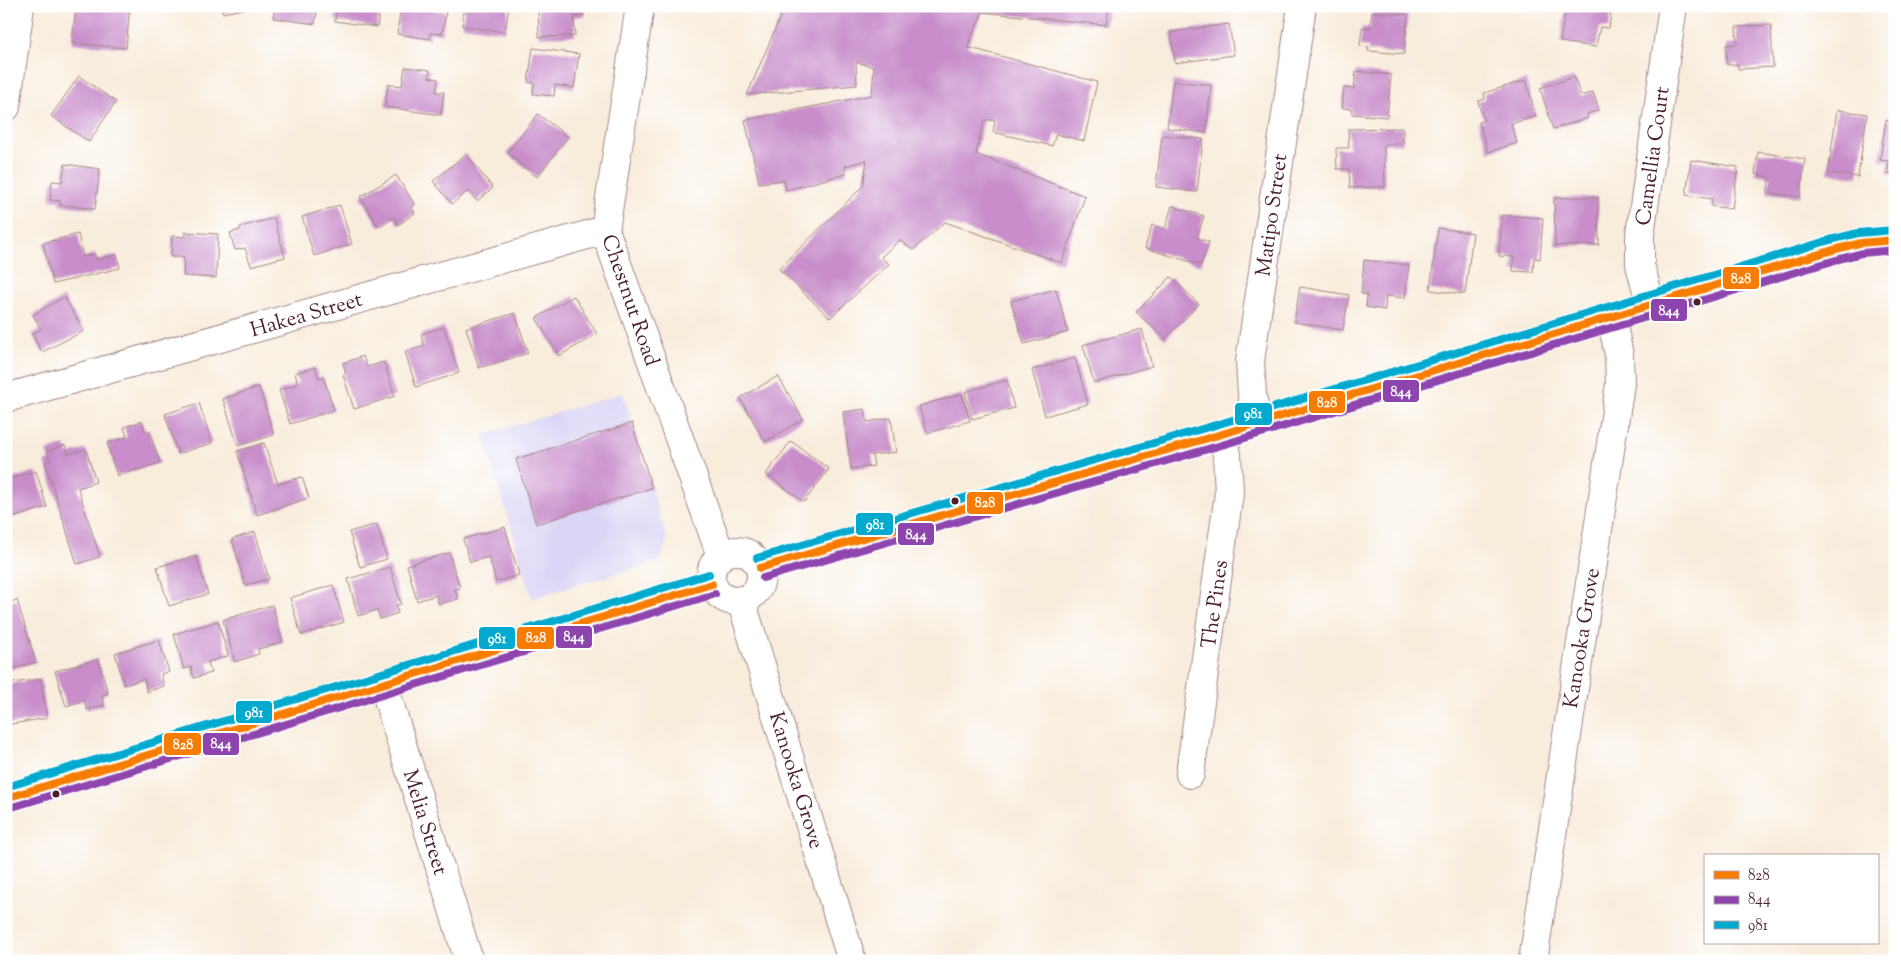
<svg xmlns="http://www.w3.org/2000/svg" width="1901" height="967" viewBox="0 0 1901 967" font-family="'Sorts Mill Goudy',serif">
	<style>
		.built { fill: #dcd6f6 }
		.building { fill: #c88dca }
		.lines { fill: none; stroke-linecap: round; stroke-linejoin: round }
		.minor-casing { stroke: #a18683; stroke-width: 30 }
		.major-casing { stroke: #a18683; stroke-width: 30 }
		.minor { stroke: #fff; stroke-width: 28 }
		.major { stroke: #fff; stroke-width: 28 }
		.bus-1-casing { stroke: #fff; stroke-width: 11 }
		.bus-2-casing { stroke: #fff; stroke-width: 11 }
		.bus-3-casing { stroke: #fff; stroke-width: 11 }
		.bus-1 { stroke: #f67d02; stroke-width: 8 }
		.bus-2 { stroke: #8e44ad; stroke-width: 8 }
		.bus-3 { stroke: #00a9ce; stroke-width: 8 }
		.bus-dot { fill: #4a1f2b; stroke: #fff; stroke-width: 2 }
		.labels { text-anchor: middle; stroke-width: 4; stroke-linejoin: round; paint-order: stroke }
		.street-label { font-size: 21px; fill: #4a1f2b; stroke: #fff }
		.line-badge { stroke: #fff; stroke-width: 2 }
		.badge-label { font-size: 14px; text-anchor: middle; font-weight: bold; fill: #fff }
	</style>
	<rect width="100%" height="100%" fill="#fff"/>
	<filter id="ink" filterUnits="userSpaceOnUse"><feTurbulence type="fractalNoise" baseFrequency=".02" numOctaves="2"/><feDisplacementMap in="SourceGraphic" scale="10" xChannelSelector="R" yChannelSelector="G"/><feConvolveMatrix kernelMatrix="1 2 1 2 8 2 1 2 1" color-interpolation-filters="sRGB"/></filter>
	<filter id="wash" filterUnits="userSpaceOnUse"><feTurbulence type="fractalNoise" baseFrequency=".0096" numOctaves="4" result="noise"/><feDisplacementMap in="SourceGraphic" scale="20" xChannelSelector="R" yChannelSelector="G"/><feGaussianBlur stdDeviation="1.12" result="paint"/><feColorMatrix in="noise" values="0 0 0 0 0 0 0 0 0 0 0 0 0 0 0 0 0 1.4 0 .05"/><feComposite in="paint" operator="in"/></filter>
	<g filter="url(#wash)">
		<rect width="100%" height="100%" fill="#f8ecdb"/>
		<!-- built -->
		<path class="built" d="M623,393L667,540L660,561L532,598L483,435Z"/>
		<g id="blocks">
			<!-- building -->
			<g class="building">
				<path d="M76,6H130L126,48L72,43Z"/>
				<path d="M221,6H254V7L223,13Z"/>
				<path d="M275,6H318L315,24L273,18Z"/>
				<path d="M337,6H380L377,27L335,21Z"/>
				<path d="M401,6H435L434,10L446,12L442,34L430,33V39L397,34Z"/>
				<path d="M465,6H509L505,32L462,26Z"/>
				<path d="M538,6H584V16L574,17L575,36L539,37Z"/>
				<path d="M785,6H1109L1106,25L983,12L967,47L1097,82L1084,141L1056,134L1052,146L993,132L995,120H984L976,154L1085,196L1062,263L945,222L913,250L900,240L881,257L889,264L830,318L779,269L863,186L867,160L845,166L846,174L786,190L784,180L759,183L745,120L872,95L874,67L856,62L857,85L747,95Z"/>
				<path d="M1204,6H1244V12Z"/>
				<path d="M1566,6H1602V12L1611,13L1609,28L1600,27L1596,47L1560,42Z"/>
				<path d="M1372,12L1408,15L1404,54L1368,51L1369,47L1360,46L1362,27L1370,28Z"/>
				<path d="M1229,24L1234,55L1175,63L1171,32Z"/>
				<path d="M1771,25L1773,67L1738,69V64L1727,65L1726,45L1737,44L1736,27Z"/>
				<path d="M533,48L579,54L574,88L555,85L554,96L533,94L534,83L528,82Z"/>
				<path d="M405,67L430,70L429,77L438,79L436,92H444L441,115L385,107L388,84L402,86Z"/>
				<path d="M1356,71L1391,75L1387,117L1352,114V109L1342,108L1344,88L1354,89Z"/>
				<path d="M79,76L116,102L89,142L51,116Z"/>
				<path d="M1574,77L1581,96L1593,92L1599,110L1587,114L1588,118L1553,129L1540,88Z"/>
				<path d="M1526,80L1536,116L1511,124L1517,143L1488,152L1479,122L1484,120L1478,101L1485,99L1484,93Z"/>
				<path d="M1173,81L1211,85L1206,133L1167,128Z"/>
				<path d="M1837,110L1867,114L1858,177L1828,173Z"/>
				<path d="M538,114L568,137L537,177L507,153Z"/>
				<path d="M1886,120L1895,122V175L1887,174L1889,161L1880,160Z"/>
				<path d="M1403,128V144H1384L1385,187L1350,188L1349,169H1337L1336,148H1349L1348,129Z"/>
				<path d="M1162,135L1203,139L1197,192L1156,187Z"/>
				<path d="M1758,152L1805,159L1800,197L1767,193L1770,177L1755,174Z"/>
				<path d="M466,154L493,188L477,201L468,191L452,204L433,181Z"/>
				<path d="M1691,160L1738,167L1732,209L1711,206L1712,199L1686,195Z"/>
				<path d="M65,164L100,169L95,209L60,205V201L50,200L52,181L62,182Z"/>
				<path d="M396,175L415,205L411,207L415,213L398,225L394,217L379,227L360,197Z"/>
				<path d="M1598,197L1599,245L1555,246L1554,198Z"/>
				<path d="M340,205L352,244L314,256L302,217Z"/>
				<path d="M1172,206L1204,216L1197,238L1209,242L1201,265L1145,248L1152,225L1165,229Z"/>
				<path d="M1502,215L1543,218L1540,259L1534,258L1533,272L1513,271L1514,257L1499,256Z"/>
				<path d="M274,218L285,257L251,266L245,248L235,250L230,233L240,230V227Z"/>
				<path d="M1438,228L1473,233L1465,294L1430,290Z"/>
				<path d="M185,232L218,234L216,278L183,276L184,257H171L172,236L185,237Z"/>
				<path d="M78,234L83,257L95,254L96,260L117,255L120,268L53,284L43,243Z"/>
				<path d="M1364,260L1409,265L1405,298L1386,296L1385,310L1366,307L1367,294H1361Z"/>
				<path d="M1171,277L1199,304L1165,339L1136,312Z"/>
				<path d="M1300,287L1349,295L1343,330L1294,322Z"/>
				<path d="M1056,289L1068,332L1024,344L1011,301Z"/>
				<path d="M574,296L597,334L559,356L536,318Z"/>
				<path d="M64,297L84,331L42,352L32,334L41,329L33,315Z"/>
				<path d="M515,313L528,353L479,368L466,328Z"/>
				<path d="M444,327L459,373L416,387L405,352L424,346L421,334Z"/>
				<path d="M1142,329L1152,366L1094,383L1083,345Z"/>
				<path d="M363,356L367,367L384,362L395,396L354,409L343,375L346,373L343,363Z"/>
				<path d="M1075,358L1088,404L1045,416L1032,370Z"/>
				<path d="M315,367L319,378L323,376L334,410L290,424L279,390L298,384L295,373Z"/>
				<path d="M778,376L803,419L765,442L740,398Z"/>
				<path d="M1007,380L1014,408L972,419L965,392Z"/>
				<path d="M259,387L274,435L238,446L223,399Z"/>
				<path d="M962,394L970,421L927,433L919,406Z"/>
				<path d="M199,403L212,443L178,454L165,414Z"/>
				<path d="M865,409L867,422L891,418L896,452L872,455L874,466L851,469L843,412Z"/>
				<path d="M142,421L145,431L149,430L160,463L117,476L107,443L127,437L124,427Z"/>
				<path d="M632,423L652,488L536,524L516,459Z"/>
				<path d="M791,441L829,469L804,502L766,474Z"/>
				<path d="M264,443L278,484L302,477L309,498L257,515L237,451Z"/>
				<path d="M65,445L68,454L86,449L96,482L78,488L100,557L77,564L45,462L50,460L47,451Z"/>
				<path d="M36,471L47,507L6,520V480Z"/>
				<path d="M377,524L387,559L360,567L349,532Z"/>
				<path d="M505,527L519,575L496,582L489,557L470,562L463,539Z"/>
				<path d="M255,532L269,579L245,585L232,539Z"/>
				<path d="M449,553L460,588L455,589L458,599L439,604L436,595L417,601L407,565Z"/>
				<path d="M196,556L208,594L169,606L157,567Z"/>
				<path d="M390,567L401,604L396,605L398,613L380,619L377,610L358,616L348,579Z"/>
				<path d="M333,585L344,622L301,635L290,598Z"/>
				<path d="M17,600L36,662L6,671V603Z"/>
				<path d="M272,605L283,642L258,649L259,654L235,662L223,620Z"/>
				<path d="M218,621L228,656L208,662L211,673L194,678L191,667L184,669L174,634Z"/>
				<path d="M159,640L169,672L161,674L164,686L147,692L144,679L124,685L115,653Z"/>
				<path d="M98,659L108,693L102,695L104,705L87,710L84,700L66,706L55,671Z"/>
				<path d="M41,679L47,718L6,725V684Z"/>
			</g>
		</g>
	</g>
	<g filter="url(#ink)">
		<use href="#blocks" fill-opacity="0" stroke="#a18683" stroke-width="1"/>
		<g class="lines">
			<!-- minor casing -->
			<g class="minor-casing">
				<g id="minor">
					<path d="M640,6L605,230L721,556"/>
					<path d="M6,107L20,6"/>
					<path d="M1651,305L1640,265V235L1673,6"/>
					<path d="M6,398L605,230"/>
					<path d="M1257,423L1252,395L1250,361L1302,6"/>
					<path d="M741,600L852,961"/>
					<path d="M383,683L469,961"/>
					<path d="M1190,774L1229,493L1227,454L1222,434"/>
					<path d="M1533,961L1620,384L1619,355L1611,316"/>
				</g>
			</g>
			<!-- major casing -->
			<g class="major-casing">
				<g id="major">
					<circle cx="736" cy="576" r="25"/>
					<path d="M760,568L1222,434L1833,250L1860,243L1895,240"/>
					<path d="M6,798L712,584"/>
				</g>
			</g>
			<!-- minor -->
			<use href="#minor" class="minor"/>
			<!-- major -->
			<use href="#major" class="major"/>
			<!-- bus-1 casing -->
			<g class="bus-1-casing">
				<g id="bus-1">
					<path d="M760,568L1222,434L1833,250L1860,243L1895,240"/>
					<path d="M6,798L712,584"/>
				</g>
			</g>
			<!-- bus-2 casing -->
			<g class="bus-2-casing">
				<g id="bus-2">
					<path d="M763,578L1225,444L1836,260L1862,253L1895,250"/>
					<path d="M9,808L715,594"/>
				</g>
			</g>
			<!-- bus-3 casing -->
			<g class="bus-3-casing">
				<g id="bus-3">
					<path d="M757,558L1219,424L1830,240L1858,233L1894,230"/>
					<path d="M6,787L709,574"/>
				</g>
			</g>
			<!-- bus-1 -->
			<use href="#bus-1" class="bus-1"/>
			<!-- bus-2 -->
			<use href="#bus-2" class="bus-2"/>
			<!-- bus-3 -->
			<use href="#bus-3" class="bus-3"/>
		</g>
	</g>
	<!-- markers -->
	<g class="bus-dot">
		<circle cx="1697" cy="302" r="4.5"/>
		<circle cx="955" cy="501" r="4.5"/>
		<circle cx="56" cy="794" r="4.5"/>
	</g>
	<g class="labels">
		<!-- street labels -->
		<g class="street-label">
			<text transform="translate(1652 156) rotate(-82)" y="7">Camellia Court</text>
			<text transform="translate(1271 215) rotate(-82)" y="7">Matipo Street</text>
			<text transform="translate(631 300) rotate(71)" y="7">Chestnut Road</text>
			<text transform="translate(306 314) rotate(-16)" y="7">Hakea Street</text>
			<text transform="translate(1214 604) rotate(-82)" y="7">The Pines</text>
			<text transform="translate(1581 638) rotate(-81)" y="7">Kanooka Grove</text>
			<text transform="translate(797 780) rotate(73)" y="7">Kanooka Grove</text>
			<text transform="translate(426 822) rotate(73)" y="7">Melia Street</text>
		</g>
	</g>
	<g class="line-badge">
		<rect x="1722" y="266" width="38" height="24" rx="5" fill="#f67d02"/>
		<rect x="1650" y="298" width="38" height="24" rx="5" fill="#8e44ad"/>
		<rect x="1382" y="379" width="38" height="24" rx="5" fill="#8e44ad"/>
		<rect x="1308" y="390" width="38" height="24" rx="5" fill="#f67d02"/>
		<rect x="1234" y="402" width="39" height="24" rx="5" fill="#00a9ce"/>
		<rect x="966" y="491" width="38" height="24" rx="5" fill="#f67d02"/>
		<rect x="855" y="512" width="39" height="24" rx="5" fill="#00a9ce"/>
		<rect x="897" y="522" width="38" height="24" rx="5" fill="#8e44ad"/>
		<rect x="555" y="625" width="38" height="24" rx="5" fill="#8e44ad"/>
		<rect x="516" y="626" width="39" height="24" rx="5" fill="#f67d02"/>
		<rect x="478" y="626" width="38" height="24" rx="5" fill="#00a9ce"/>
		<rect x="235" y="700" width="38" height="24" rx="5" fill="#00a9ce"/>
		<rect x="202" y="732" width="38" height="24" rx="5" fill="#8e44ad"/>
		<rect x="163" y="732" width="39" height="24" rx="5" fill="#f67d02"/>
	</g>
	<g class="badge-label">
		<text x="1741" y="283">828</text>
		<text x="1669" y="315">844</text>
		<text x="1401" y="396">844</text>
		<text x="1327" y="407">828</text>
		<text x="1253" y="418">981</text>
		<text x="985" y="507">828</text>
		<text x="875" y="529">981</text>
		<text x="916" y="539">844</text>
		<text x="574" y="641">844</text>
		<text x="536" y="642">828</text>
		<text x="497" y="643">981</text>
		<text x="254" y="717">981</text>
		<text x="221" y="748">844</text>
		<text x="183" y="749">828</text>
	</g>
	<!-- margin -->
	<rect width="1901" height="967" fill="none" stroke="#fff" stroke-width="25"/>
	<!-- legend -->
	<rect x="1704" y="854" width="175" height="90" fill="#ffffff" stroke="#b7a5aa"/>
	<rect x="1714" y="871" width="25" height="8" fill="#f67d02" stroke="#b7a5aa"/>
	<text x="1748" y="880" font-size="15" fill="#4a1f2b">828</text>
	<rect x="1714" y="896" width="25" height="8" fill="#8e44ad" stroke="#b7a5aa"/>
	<text x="1748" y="904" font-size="15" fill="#4a1f2b">844</text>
	<rect x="1714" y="921" width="25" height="8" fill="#00a9ce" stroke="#b7a5aa"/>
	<text x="1748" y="930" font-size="15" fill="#4a1f2b">981</text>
</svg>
